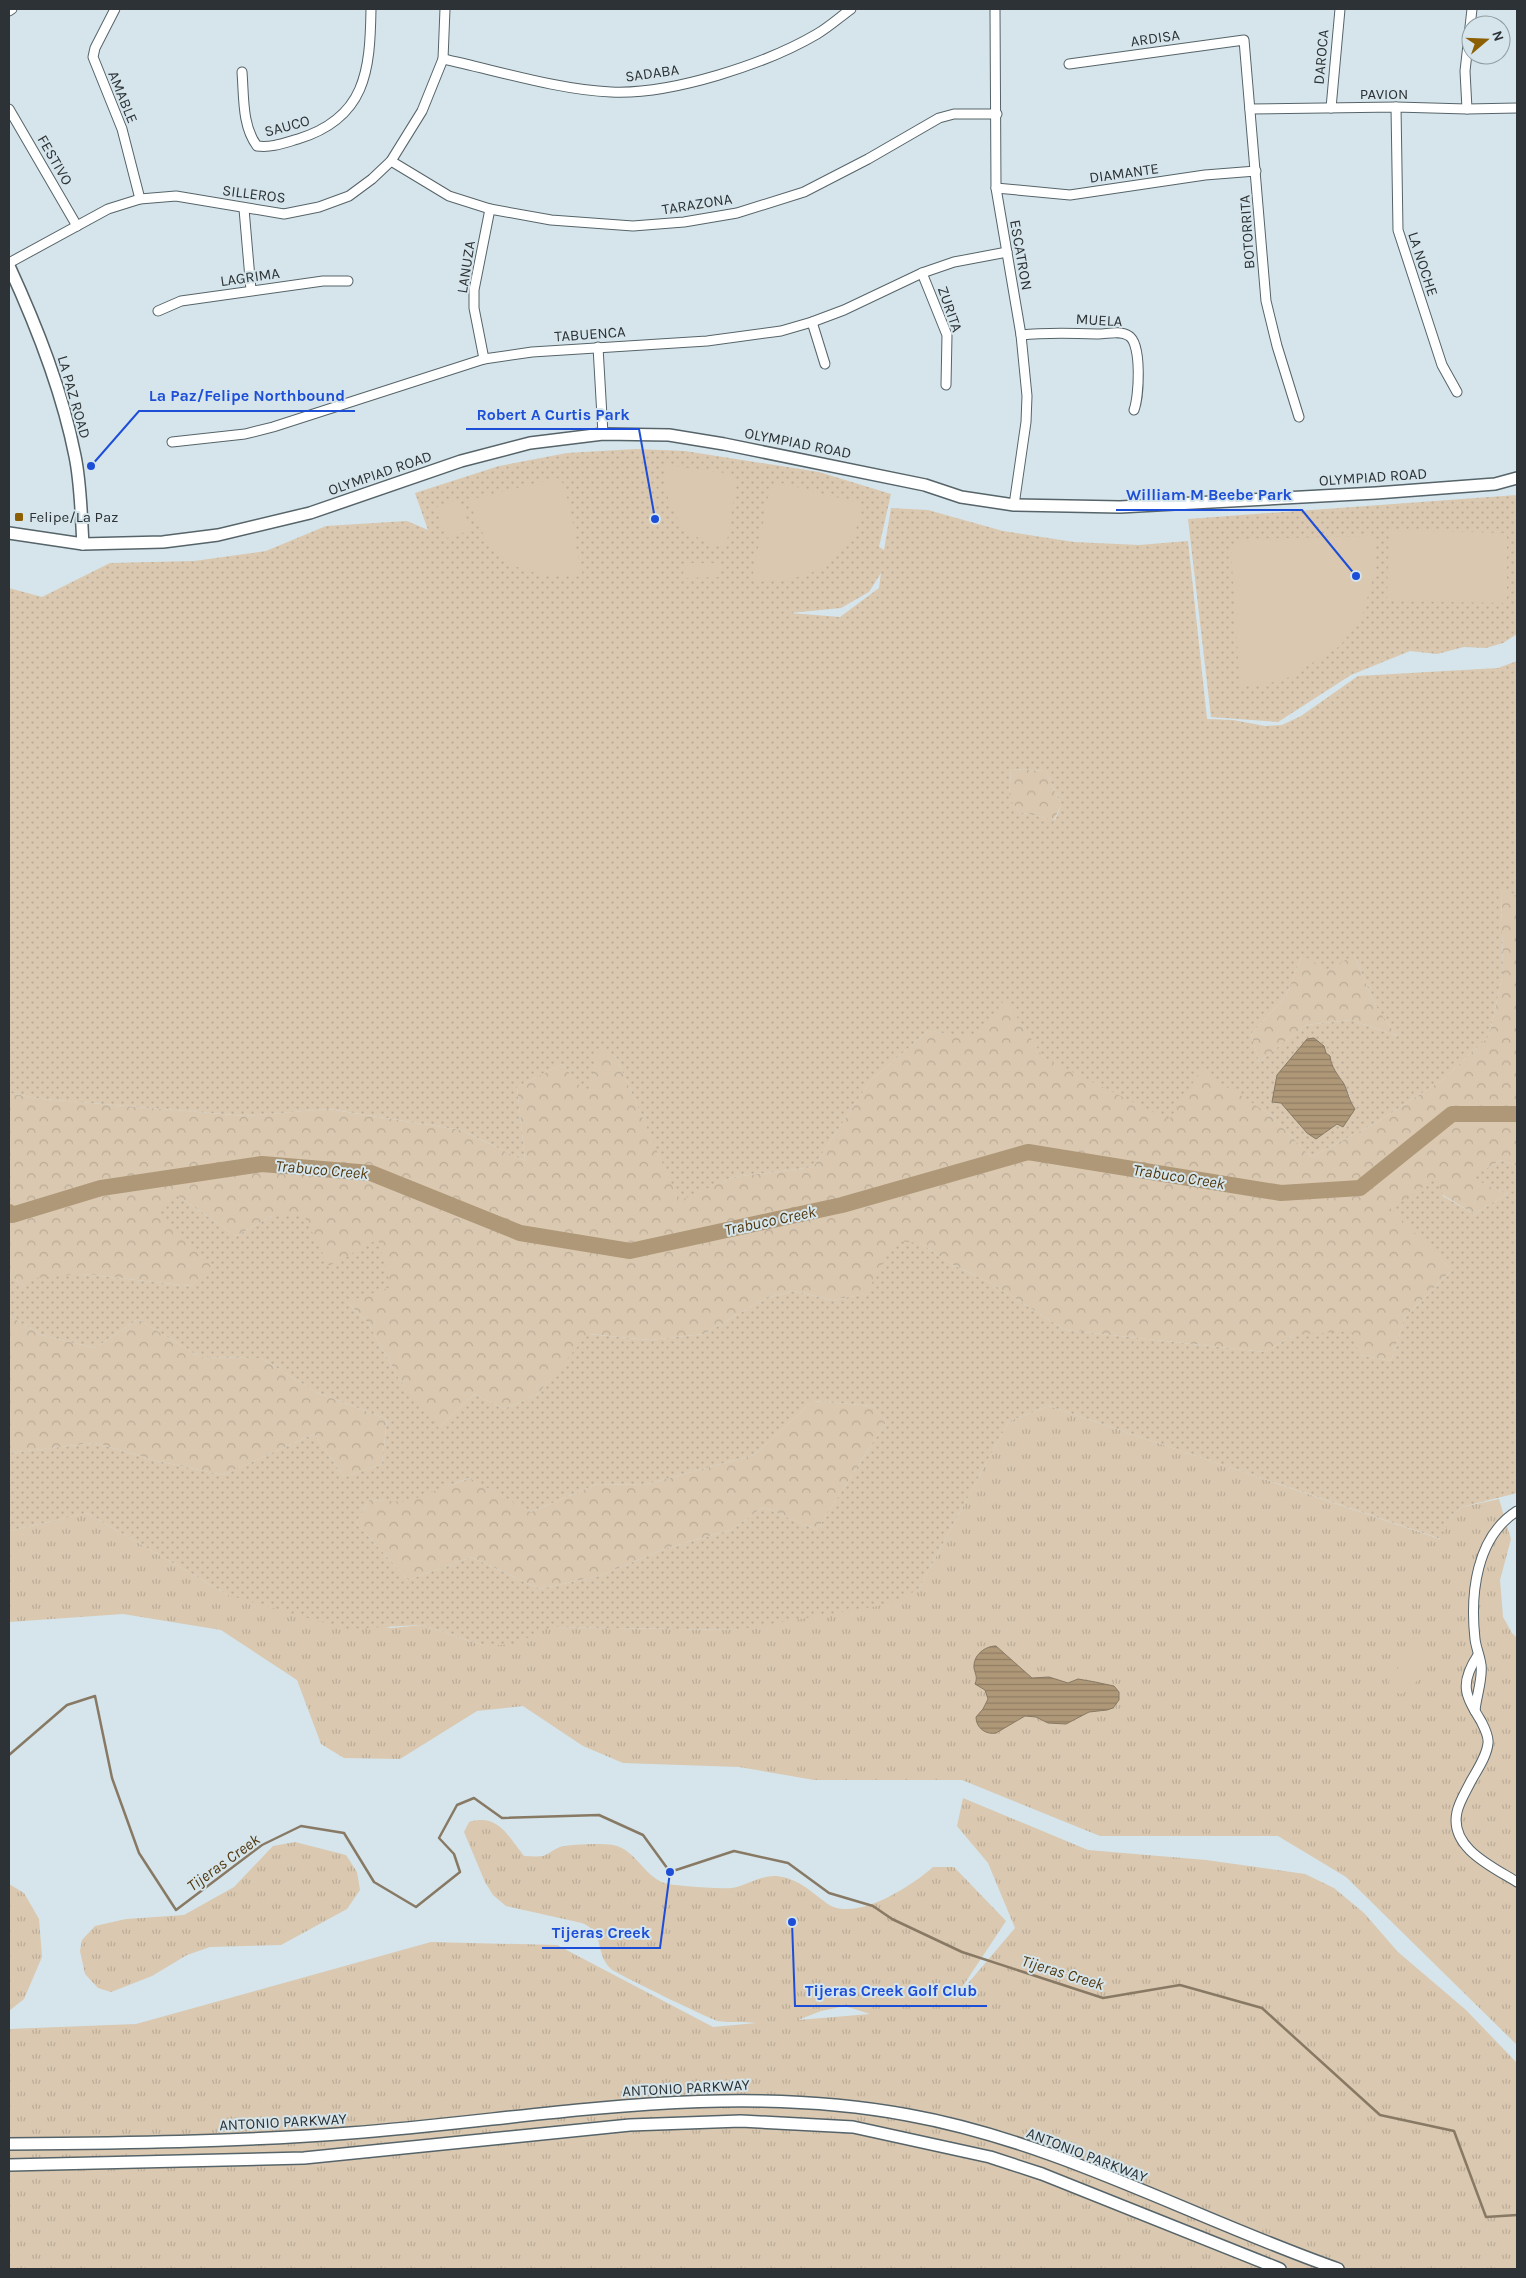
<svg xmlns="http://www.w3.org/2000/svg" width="1526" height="2278" viewBox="0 0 1526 2278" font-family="Karla,sans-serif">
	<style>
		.grass { fill: url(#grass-tufts); fill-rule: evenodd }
		.forest { fill: url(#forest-crowns) }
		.park { fill: url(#park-dots); fill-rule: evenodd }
		.pitch { fill: #dac8b0 }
		.water { fill: url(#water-rules); stroke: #887964 }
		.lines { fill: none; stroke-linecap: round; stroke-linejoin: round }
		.stream { stroke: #887964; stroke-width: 2.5 }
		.river { stroke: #af9878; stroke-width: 16 }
		.minor-casing { stroke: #566469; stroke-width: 11 }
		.major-casing { stroke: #566469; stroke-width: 14 }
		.minor { stroke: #fff; stroke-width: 9 }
		.major { stroke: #fff; stroke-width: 11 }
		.poi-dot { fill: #8c5f04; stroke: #d5e5eb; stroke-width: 2 }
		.labels { text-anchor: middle; stroke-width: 4; stroke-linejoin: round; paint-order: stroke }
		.street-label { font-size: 15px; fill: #2c3235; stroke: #d5e5eb }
		.poi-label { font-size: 15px; fill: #2c3235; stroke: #d5e5eb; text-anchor: start }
		.water-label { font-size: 16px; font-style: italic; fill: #51370e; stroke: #d5e5eb }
		.leader { fill: none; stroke: #1d4ed8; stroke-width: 2 }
		.callout-dot { fill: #1d4ed8; stroke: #d5e5eb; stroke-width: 2 }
		.callout-label { font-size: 16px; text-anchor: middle; font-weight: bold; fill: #1d4ed8; stroke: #d5e5eb; stroke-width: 4; stroke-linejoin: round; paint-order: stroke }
	</style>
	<defs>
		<pattern id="grass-tufts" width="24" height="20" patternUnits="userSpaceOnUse" patternTransform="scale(1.25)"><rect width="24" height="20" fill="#dac8b0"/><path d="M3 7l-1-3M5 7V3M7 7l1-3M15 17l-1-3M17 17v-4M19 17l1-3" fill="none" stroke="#bbac98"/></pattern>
		<pattern id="forest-crowns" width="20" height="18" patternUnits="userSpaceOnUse" patternTransform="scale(1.25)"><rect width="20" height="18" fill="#dac8b0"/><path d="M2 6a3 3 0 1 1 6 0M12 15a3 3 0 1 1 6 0" fill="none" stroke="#bbac98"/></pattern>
		<pattern id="park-dots" width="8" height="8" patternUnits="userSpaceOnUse" patternTransform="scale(1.25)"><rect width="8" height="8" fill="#dac8b0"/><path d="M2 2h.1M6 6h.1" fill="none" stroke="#bbac98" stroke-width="1.8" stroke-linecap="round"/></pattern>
		<pattern id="water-rules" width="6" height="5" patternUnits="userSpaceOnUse" patternTransform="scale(1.25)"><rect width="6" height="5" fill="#af9878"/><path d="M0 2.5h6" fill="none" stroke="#8f7d63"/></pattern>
	</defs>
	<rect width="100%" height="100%" fill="#d5e5eb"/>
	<!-- grass -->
	<g class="grass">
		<path d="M1049,1406L1440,1539L1453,1514L1462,1507L1499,1499L1511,1539L1500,1580L1503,1617L1512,1633L1517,1638V2045L1346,1877L1278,1836H1100L962,1780H814L739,1767L623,1763L583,1746L523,1706L477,1711L400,1759L344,1758L321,1744L297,1680L221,1630L123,1614L9,1622V1531L87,1513L228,1595L391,1628L422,1625L485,1646L551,1627L735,1630L918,1590L1009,1421Z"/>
		<path d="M963,1798L1088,1850L1206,1860L1305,1874L1334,1888L1364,1913L1398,1952L1466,2010L1517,2063V2269H9V2029L136,2024L431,1942L557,1945L713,2027L756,2023C744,2021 730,2023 718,2021C710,2019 617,1974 611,1969C594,1953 606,1933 582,1923L506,1906L493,1895L485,1882L464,1832L469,1822C498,1813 508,1836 524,1856C530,1856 537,1857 543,1856C549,1854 554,1849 560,1847C570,1844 603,1843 613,1845C635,1849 643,1875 664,1883C673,1886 721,1889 732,1888C746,1886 761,1875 776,1876C797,1878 809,1890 825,1902C853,1925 912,1886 933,1867H954L1006,1921L953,2001L1015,1928L988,1863L957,1826ZM845,2006L870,2014L798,2020L821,2011Z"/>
		<path d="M295,1842L346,1855L357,1872L360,1890L347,1909L281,1945L210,1947L187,1955L152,1976L111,1992L98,1988L85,1974L80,1951L82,1940L95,1926L126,1919L184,1915L234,1887L273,1846Z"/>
		<path d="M9,1884L24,1893L39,1919L42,1957L24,1999L9,2011Z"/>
	</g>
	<!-- forest -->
	<g class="forest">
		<path d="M1011,769L1046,771L1061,805L1054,820L1019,812L1009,798Z"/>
		<path d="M1501,887L1517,896V1166L1500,1160L1473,1178L1507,1194L1474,1214L1443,1195L1391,1207L1452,1270L1405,1317L1391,1361L1360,1355L1293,1335L1265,1352L1065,1330L991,1283L953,1265L920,1243L867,1294L832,1300L794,1291L766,1298L704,1334L650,1340L589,1334L538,1394L504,1409L474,1394L438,1429L399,1379L368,1323L347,1302L329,1266L272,1216L236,1236L178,1196L212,1266L191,1286L82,1274L25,1287L9,1275V1093L43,1099L246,1116L328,1109L461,1130L525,1161L517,1087L562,1064L588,1095L599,1046L616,1057L679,1200L733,1177L813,1167L871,1080L928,1031L976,1036L1005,998L1044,1058L1201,1069L1271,1115L1311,1157L1379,1121L1445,1078L1489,1036L1503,973Z"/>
		<path d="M1302,955H1354L1375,1005L1397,1036L1351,1020L1306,1025L1259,1062L1251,1034L1286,996Z"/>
		<path d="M9,1315L41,1335L95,1348L138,1319L200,1357L261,1358L316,1392L387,1419L382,1464L344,1477L314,1434L223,1475L157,1461L95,1443L9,1453Z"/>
		<path d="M813,1401L872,1406L886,1422L817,1530L763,1507L731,1530L667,1548L599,1576L540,1589L471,1557L408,1580L356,1523L369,1500L406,1501L470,1478L531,1512L597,1484L643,1485L754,1455Z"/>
	</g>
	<!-- park -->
	<g class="park">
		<path d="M636,449L685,451L819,472L891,494L879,547L884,550L891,508L928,510L1003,531L1074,542L1139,545L1188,541L1207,719L1233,720L1265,726L1282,725L1301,716L1358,676L1498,668L1517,661V896L1501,888L1503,973L1489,1036L1445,1078L1379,1121L1311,1157L1271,1115L1201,1070L1169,1120L1044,1058L1005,999L976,1037L928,1031L871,1080L813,1167L733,1177L679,1201L616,1057L599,1047L588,1096L562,1064L517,1087L525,1161L461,1130L329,1109L246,1116L43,1099L9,1093V588L42,597L110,563L194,561L266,551L326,526L407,521L428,530L415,493L499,466L567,453ZM881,573L879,588L840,617L790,613L841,608L869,592ZM1011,769L1046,771L1061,805L1055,820L1019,812L1009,798ZM1302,955L1328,970L1354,955L1375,1005L1397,1036L1351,1020L1306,1025L1259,1062L1251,1034L1286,996ZM1330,1056C1332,1073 1351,1087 1351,1104C1351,1111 1345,1121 1343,1127L1337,1124L1316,1139L1281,1103L1272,1102L1275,1091Z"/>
		<path d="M1517,495V634L1503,643L1486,648L1464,647L1437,654L1410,651L1351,675L1278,722L1211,717L1188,519Z"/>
		<path d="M1500,1160L1517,1166V1493L1462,1507L1453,1514L1441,1539L1049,1406L1009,1421L918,1590L884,1605L735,1630L551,1627L514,1644L485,1646L422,1625L346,1629L228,1595L87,1513L9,1531V1453L95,1443L157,1461L223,1475L314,1434L344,1477L382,1464L387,1419L316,1392L261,1358L200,1357L138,1319L95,1348L41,1335L9,1315V1275L25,1287L36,1278L82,1274L191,1286L212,1265L155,1211L178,1196L236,1236L272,1216H304L329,1266L378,1239L391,1287L347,1302L368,1323L399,1379L439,1428L474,1394L504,1409L538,1394L588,1334L650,1340L704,1334L766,1298L794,1291L832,1300L866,1294L895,1241L920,1243L953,1265L991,1283L1065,1330L1265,1352L1293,1335L1351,1331L1360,1355L1391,1361L1405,1317L1452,1270L1390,1208L1436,1179L1443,1196L1474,1214L1507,1194L1472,1178ZM813,1401L872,1406L886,1422L817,1530L763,1507L731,1530L667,1548L599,1576L540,1589L471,1557L408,1580L356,1523L369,1500L406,1502L469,1478L531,1512L597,1484L643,1485L754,1455Z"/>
	</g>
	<!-- pitch -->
	<g class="pitch">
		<path d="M665,465L733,474L737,480L726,547C716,547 706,543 697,537C671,521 664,494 665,465Z"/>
		<path d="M557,478L564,484L574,527V539L583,576C518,578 490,564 469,500Z"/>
		<path d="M777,482L863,504C853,562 808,586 752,579L770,487Z"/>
		<path d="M459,499L471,530L447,538L435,508Z"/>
		<path d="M1389,530L1507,533V603L1387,601Z"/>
		<path d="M1375,536V571L1362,617L1340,646L1287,678L1260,686H1240L1231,550L1243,539Z"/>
		<path d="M684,563H720V577L683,578Z"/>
		<path d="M1415,1648C1450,1647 1414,1690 1400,1694L1391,1690L1389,1685L1390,1675L1402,1665L1411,1650Z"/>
	</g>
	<!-- water -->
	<g class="water">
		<path d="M1314,1038L1324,1046L1326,1053L1330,1056C1331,1067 1338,1075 1344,1084C1348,1092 1349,1101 1355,1109L1343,1127L1337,1124L1316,1139L1307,1133L1281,1103L1272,1102L1277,1075L1307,1039Z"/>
		<path d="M996,1646L1032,1678L1049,1677L1068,1683L1078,1679L1095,1682L1114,1686L1119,1692V1700L1113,1708L1107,1710L1089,1712L1066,1724L1048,1723L1036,1717L1025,1716L996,1733C986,1735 976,1728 976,1717L983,1709L988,1699L985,1690L975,1684C978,1677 975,1674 974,1668C973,1655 985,1646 996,1646Z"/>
	</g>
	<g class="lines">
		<!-- stream -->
		<path class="stream" d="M9,1755L67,1705L95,1696L112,1778L139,1853L176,1910L262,1845L301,1826L344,1833L374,1882L416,1907L460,1872L454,1854L439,1838L457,1805L474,1798L502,1818L599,1815L643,1835L670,1872L734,1851L788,1863L829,1893L873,1906L892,1919L962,1952L1103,1998L1180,1985L1262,2008L1380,2115L1454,2131L1486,2217L1517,2215"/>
		<!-- river -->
		<path class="river" d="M9,1212L12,1215L101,1188L262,1164L371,1173L520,1233L630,1251L842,1205L1028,1152L1281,1193L1360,1188L1452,1114H1517"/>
		<!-- minor casing -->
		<g class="minor-casing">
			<g id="minor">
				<path d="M115,9L95,48L93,57L122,129L140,199"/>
				<path d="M995,9L996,188L1021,335L1027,396L1026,422L1014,505"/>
				<path d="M9,11L12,9"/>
				<path d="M443,59C495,70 559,90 611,92C671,95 766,64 817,34C829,27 840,17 851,9"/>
				<path d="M1069,64L1244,40L1266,301L1277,346L1299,417"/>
				<path d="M242,72C244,97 242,126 257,146C272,148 284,143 298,139C366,118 370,71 371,9"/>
				<path d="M1396,107L1398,230L1442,365L1457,392"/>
				<path d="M1331,108L1340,9"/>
				<path d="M9,109L77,226"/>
				<path d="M1250,109L1396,107L1467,109L1517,108"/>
				<path d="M1467,109L1465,71L1472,9"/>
				<path d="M391,161L449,196L490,209L551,220L633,226L684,222L737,213L804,192L868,159L939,118L954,114H997"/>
				<path d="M996,188L1070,195L1205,175L1256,171"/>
				<path d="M244,209L251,290"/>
				<path d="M9,263L108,209L140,199L176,196L284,214L319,207L349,196L372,179L391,161L422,111L443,59L445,9"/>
				<path d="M922,273L947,335L946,385"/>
				<path d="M158,311L181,301L323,281H348"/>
				<path d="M812,322L825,364"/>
				<path d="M1021,335C1047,332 1072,333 1098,334C1108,334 1120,330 1129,336C1142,344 1139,397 1134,410"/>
				<path d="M598,347L603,434"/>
				<path d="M484,359L474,308V290L490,209"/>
				<path d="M172,442L245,434L273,427L484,359L532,352L707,341L781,331L812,322L844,310L922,273L954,262L1007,252"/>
				<path d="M1478,1655C1459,1684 1465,1695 1481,1721C1484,1727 1489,1736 1488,1743C1487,1756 1477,1770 1471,1781C1466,1791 1459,1802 1457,1812C1449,1848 1493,1867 1517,1882"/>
				<path d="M1475,1711C1476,1697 1483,1679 1481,1665C1480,1656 1476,1648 1475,1639C1470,1594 1476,1537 1517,1511"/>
			</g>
		</g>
		<!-- major casing -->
		<g class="major-casing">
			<g id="major">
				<path d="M9,266C37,327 62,390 75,456C81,485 81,515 83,544"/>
				<path d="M9,533L83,544L163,542L218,535L310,513L461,461L530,443L603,434L669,435L724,444L925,485L961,497L1014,505L1120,507L1376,493L1495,484L1517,478"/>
				<path d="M9,2144C123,2143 236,2142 350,2133C537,2119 720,2080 908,2115C1058,2142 1195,2219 1338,2269"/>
				<path d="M9,2165L304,2158L630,2125L741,2121L853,2127L990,2157L1042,2174L1280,2269"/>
			</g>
		</g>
		<!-- minor -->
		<use href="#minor" class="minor"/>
		<!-- major -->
		<use href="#major" class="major"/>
	</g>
	<!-- markers -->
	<rect class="poi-dot" x="14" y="512" width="10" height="10" rx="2.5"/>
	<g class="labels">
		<!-- street labels -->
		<g class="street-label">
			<text transform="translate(1155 38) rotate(-8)" y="5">ARDISA</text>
			<text transform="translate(1321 57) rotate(-85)" y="5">DAROCA</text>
			<text transform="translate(652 73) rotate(-8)" y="5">SADABA</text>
			<text x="1384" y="99">PAVION</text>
			<text transform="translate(123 97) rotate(68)" y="5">AMABLE</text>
			<text transform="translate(287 126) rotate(-15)" y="5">SAUCO</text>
			<text transform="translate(55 160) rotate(60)" y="5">FESTIVO</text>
			<text transform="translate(1124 173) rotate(-8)" y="5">DIAMANTE</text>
			<text transform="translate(254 194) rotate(7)" y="5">SILLEROS</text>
			<text transform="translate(697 204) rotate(-9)" y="5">TARAZONA</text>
			<text transform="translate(1247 232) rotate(-94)" y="5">BOTORRITA</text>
			<text transform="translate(1021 255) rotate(80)" y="5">ESCATRON</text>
			<text transform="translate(1423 264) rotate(72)" y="5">LA NOCHE</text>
			<text transform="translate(466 267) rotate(-81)" y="5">LANUZA</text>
			<text transform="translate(250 277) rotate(-8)" y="5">LAGRIMA</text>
			<text transform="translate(950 309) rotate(71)" y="5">ZURITA</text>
			<text transform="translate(1099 320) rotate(3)" y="5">MUELA</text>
			<text transform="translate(590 334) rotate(-4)" y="5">TABUENCA</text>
			<text transform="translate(74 397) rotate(74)" y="5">LA PAZ ROAD</text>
			<text transform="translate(798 443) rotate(11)" y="5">OLYMPIAD ROAD</text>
			<text transform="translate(380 473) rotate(-19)" y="5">OLYMPIAD ROAD</text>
			<text transform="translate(1373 477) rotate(-4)" y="5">OLYMPIAD ROAD</text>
			<text transform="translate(686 2088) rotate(-3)" y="5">ANTONIO PARKWAY</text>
			<text transform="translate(283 2122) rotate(-3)" y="5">ANTONIO PARKWAY</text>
			<text transform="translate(1087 2155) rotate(21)" y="5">ANTONIO PARKWAY</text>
		</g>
		<!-- poi labels -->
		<g class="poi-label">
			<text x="29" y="522">Felipe/La Paz</text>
		</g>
		<!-- water labels -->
		<g class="water-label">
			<text transform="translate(322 1169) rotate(5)" y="6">Trabuco Creek</text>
			<text transform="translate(1179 1176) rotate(9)" y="6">Trabuco Creek</text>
			<text transform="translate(770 1220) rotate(-12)" y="6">Trabuco Creek</text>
			<text transform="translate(223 1862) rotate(-36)" y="6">Tijeras Creek</text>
			<text transform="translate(1063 1972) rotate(17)" y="6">Tijeras Creek</text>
		</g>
	</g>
	<!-- callouts -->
	<path class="leader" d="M91 466L139 411H355M655 519L639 429H466M1356 576L1302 510H1116M670 1872L660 1948H542M792 1922L795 2006H987"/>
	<g class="callout-dot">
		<circle cx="91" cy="466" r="5"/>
		<circle cx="655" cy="519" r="5"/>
		<circle cx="1356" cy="576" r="5"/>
		<circle cx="670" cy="1872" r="5"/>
		<circle cx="792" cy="1922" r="5"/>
	</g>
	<g class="callout-label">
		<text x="247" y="401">La Paz/Felipe Northbound</text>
		<text x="553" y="420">Robert A Curtis Park</text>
		<text x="1209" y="500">William M Beebe Park</text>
		<text x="601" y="1938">Tijeras Creek</text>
		<text x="891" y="1996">Tijeras Creek Golf Club</text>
	</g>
	<!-- border -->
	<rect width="1526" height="2278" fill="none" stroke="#2c3235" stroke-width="20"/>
	<!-- north arrow -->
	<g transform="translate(1486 40) rotate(71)"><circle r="24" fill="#d5e5eb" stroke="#919da2"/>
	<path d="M0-4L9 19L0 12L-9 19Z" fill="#8c5f04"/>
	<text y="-8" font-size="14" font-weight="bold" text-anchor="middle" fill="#2c3235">N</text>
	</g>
</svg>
